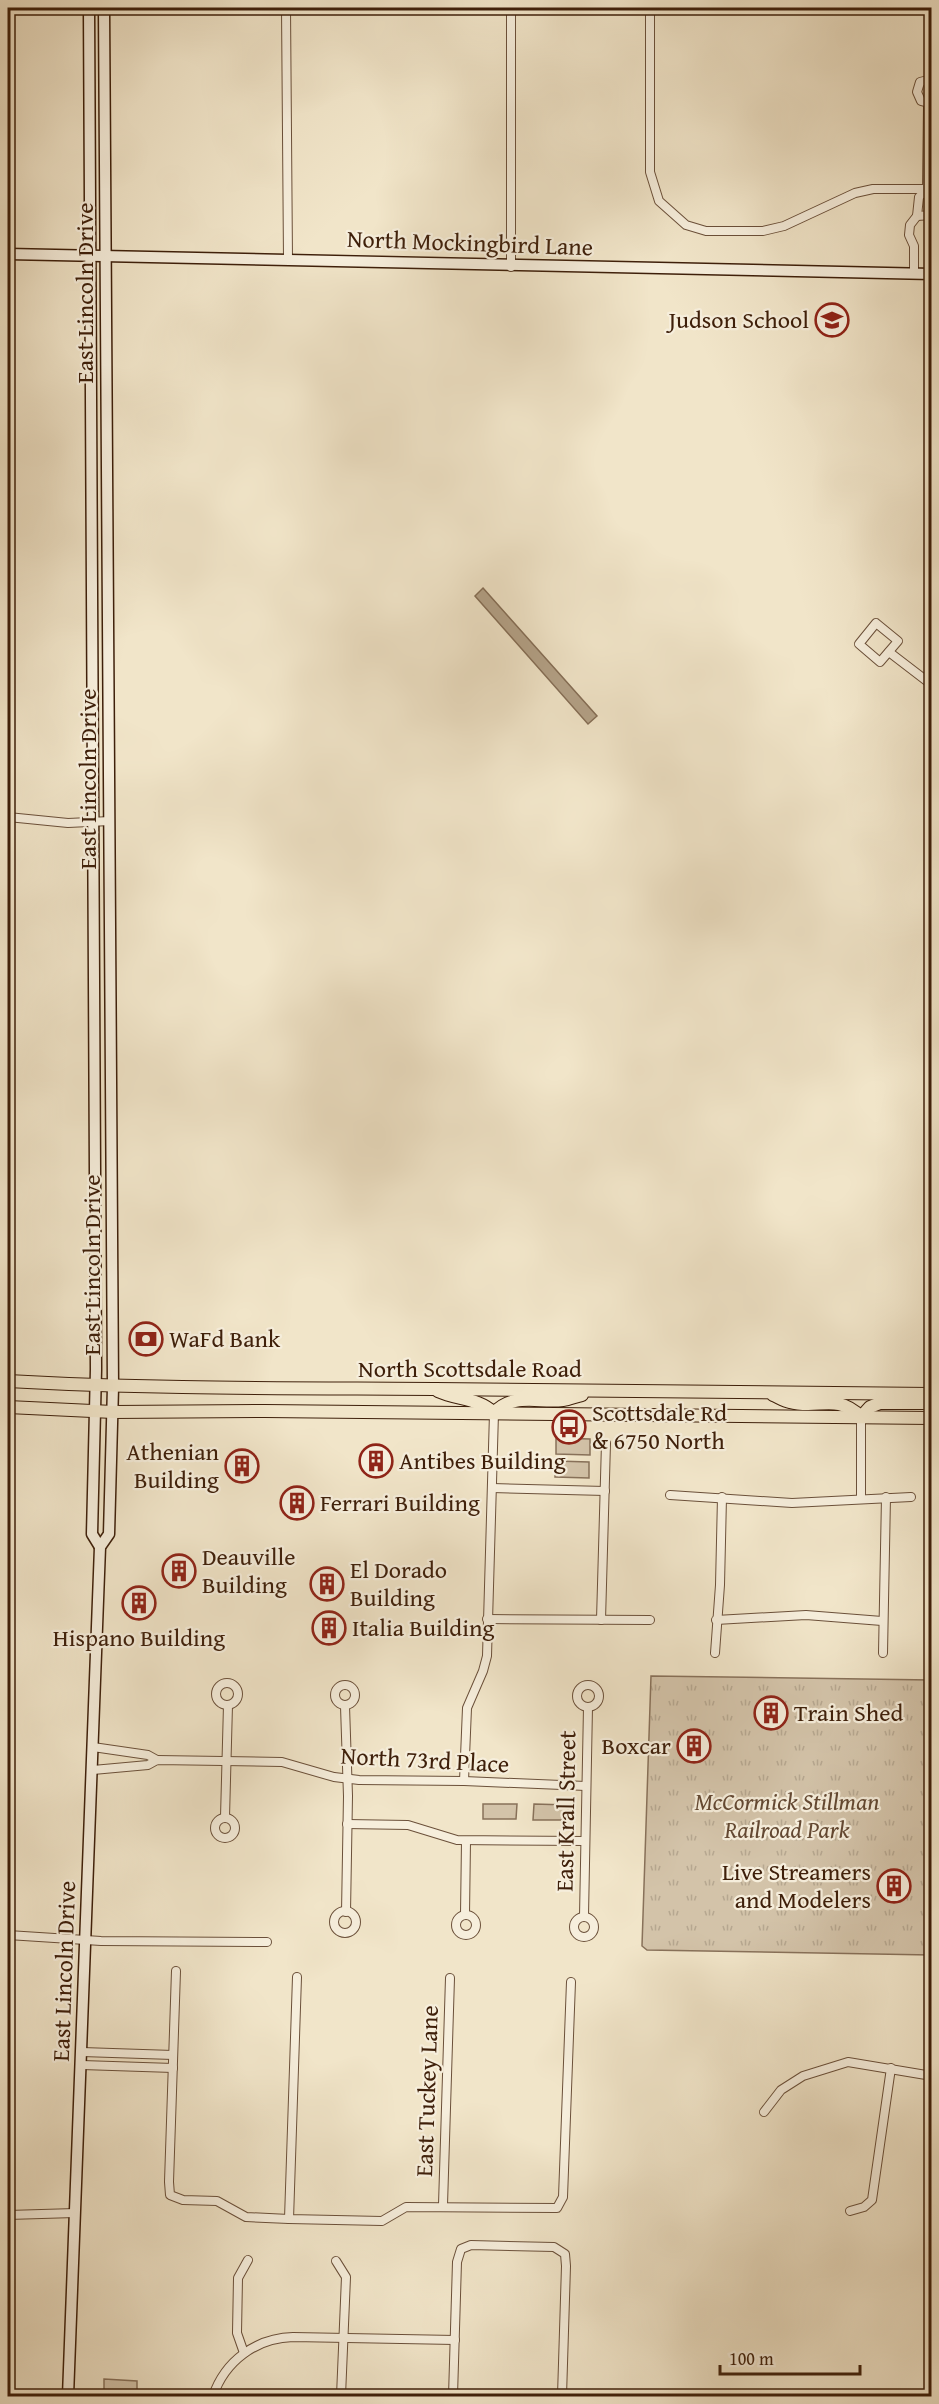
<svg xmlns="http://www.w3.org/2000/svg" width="939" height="2404" viewBox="0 0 939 2404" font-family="'Gentium Book Plus',serif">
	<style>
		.grass { fill: url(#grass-tufts); stroke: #88715a; stroke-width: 1.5 }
		.garden { fill: #d3c3a9; stroke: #88715a; stroke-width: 1.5 }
		.water { fill: #b4a288; stroke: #856e56; stroke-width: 1.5 }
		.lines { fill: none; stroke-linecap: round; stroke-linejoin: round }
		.street-casing { stroke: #6b503a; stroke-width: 10 }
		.secondary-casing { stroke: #3e1f0a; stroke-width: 13 }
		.primary-casing { stroke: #3e1f0a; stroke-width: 14 }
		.street { stroke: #f6eedc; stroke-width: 8 }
		.secondary { stroke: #f6eedc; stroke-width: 10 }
		.primary { stroke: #f1e5c9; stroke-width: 12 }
		.labels { text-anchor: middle; stroke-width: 4.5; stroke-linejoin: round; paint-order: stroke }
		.street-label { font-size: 24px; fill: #3e1f0a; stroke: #f6eedc }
		.poi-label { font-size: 24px; fill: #3e1f0a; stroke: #f6eedc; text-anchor: start }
		.park-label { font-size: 24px; font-style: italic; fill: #634832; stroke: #f6eedc }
	</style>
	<defs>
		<pattern id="grass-tufts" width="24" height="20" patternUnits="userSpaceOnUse" patternTransform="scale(1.5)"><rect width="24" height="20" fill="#d3c3a9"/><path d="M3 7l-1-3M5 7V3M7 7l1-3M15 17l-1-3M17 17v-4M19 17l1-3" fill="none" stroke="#b6a790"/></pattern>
	</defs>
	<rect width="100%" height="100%" fill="#f1e5c9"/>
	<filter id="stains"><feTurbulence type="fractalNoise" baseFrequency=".00333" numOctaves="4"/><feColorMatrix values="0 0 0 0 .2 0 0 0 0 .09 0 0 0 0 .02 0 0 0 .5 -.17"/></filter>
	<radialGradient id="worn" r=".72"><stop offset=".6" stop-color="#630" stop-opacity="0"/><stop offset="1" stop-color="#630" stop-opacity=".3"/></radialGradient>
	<!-- grass -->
	<path class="grass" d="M651,1676L931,1680V1955L647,1950L642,1946Z"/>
	<!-- garden -->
	<g class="garden">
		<path d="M556,1438L590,1439V1455L556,1454Z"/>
		<path d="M556,1461L589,1462V1478L555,1477Z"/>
		<path d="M483,1804H517L516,1819H483Z"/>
		<path d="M534,1804L568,1805V1820H533Z"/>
		<path d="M104,2379L137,2381V2396L104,2395Z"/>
		<rect x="853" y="2391" width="33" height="5"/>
	</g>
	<!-- water -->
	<path class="water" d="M483,588L597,716L588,724L475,596Z"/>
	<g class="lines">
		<!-- street casing -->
		<g class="street-casing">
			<g id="street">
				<path d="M286,8L288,259"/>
				<path d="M511,8V267"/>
				<path d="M650,8V172L659,201L686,225L706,231H763L784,226L855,193L873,189H932"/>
				<path d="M932,79L920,82L917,92L921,101L932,104"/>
				<path d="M928,105L927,189L930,192"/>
				<path d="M917,216L932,215"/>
				<path d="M914,274V246L909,235L910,225L917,216L919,197L927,189"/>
				<path d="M876,623L898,641L880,662L859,644Z"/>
				<path d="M889,652L932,685"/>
				<path d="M8,817L68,823L110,821"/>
				<path d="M492,1488L605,1491"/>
				<path d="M670,1495L792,1503L911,1497"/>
				<path d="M861,1498V1417"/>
				<path d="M487,1619L650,1620"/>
				<path d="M601,1620L606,1443"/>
				<path d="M716,1620L806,1615L882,1621"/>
				<path d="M715,1653L720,1585L722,1497"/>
				<path d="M883,1653L886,1497"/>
				<circle cx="227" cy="1694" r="11"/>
				<circle cx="345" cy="1695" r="10"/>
				<circle cx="588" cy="1696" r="11"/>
				<path d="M345,1706L348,1796L346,1912"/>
				<path d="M93,1747L148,1755L157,1760"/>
				<path d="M93,1770L148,1765L157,1760L282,1762L334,1777L359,1780L464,1781L586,1786"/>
				<path d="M464,1781L467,1708L483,1671L487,1656L494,1413"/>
				<path d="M225,1817L228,1705"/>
				<circle cx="225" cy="1828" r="10"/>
				<path d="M347,1824L408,1825L457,1840L585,1841"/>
				<circle cx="345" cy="1922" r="11"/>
				<path d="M465,1914L466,1841"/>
				<circle cx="466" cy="1925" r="10"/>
				<path d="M584,1916L588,1707"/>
				<circle cx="584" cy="1927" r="10"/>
				<path d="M8,1935L101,1941L267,1942"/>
				<path d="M176,1971L169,2182L170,2195L183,2200L217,2201L246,2217L289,2219L382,2221L406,2207L557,2208L563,2197L571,1982"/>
				<path d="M82,2052L173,2055"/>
				<path d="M82,2065L173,2068"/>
				<path d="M764,2112L781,2090L803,2076L848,2062L932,2076"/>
				<path d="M443,2205L450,1978"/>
				<path d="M850,2211L864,2207L872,2200L891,2068"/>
				<path d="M8,2215L75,2213"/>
				<path d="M289,2219L297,1977"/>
				<path d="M336,2261L346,2277L341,2396"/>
				<path d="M244,2353L237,2333L238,2278L248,2260"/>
				<path d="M213,2396C225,2361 256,2338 293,2337L455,2340"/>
				<path d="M453,2396L457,2262L461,2249L471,2245L554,2247L565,2254L566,2266L562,2396"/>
			</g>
		</g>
		<!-- secondary casing -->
		<g class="secondary-casing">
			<g id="secondary">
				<path d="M89,8L96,1369L92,1534L100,1547"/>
				<path d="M8,254C315,262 623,268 932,274"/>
				<path d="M68,2396L100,1547L109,1534L113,1387L104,8"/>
			</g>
		</g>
		<!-- primary casing -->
		<g class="primary-casing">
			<g id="primary">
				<path d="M8,1381C150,1389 292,1388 435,1389C600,1390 766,1392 932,1394"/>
				<path d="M438,1391C458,1400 478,1398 494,1413"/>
				<path d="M773,1395C778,1397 784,1401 790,1402C818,1410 836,1392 861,1417"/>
				<path d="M8,1407L113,1412L265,1411L932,1418"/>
				<path d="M494,1413C513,1392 538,1403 563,1400C570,1399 576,1396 582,1395"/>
				<path d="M861,1417L870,1407L880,1403H932"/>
			</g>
		</g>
		<!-- street -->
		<use href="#street" class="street"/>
		<!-- secondary -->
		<use href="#secondary" class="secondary"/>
		<!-- primary -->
		<use href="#primary" class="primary"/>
	</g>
	<!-- icons -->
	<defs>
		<g id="school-ring" transform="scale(1.725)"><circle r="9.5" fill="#f6eedc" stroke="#8f2418" stroke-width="1.5"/><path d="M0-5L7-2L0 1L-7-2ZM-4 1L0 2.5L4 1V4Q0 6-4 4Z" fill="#8f2418"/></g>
		<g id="bank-ring" transform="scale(1.725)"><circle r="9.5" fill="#f6eedc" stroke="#8f2418" stroke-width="1.5"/><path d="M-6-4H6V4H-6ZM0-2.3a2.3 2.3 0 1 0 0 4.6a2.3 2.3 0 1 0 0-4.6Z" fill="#8f2418"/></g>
		<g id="bus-ring" transform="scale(1.725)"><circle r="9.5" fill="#f6eedc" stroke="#8f2418" stroke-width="1.5"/><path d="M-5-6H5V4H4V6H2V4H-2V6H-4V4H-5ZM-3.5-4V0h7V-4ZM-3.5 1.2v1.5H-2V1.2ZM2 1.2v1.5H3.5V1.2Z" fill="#8f2418"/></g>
		<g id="building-ring" transform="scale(1.725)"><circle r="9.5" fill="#f6eedc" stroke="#8f2418" stroke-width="1.5"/><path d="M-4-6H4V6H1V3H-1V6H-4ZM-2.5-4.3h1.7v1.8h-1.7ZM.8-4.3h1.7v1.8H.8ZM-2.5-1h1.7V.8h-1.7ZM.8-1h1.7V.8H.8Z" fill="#8f2418"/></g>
	</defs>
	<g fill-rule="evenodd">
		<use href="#school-ring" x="832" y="320"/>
		<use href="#bank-ring" x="146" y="1339"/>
		<use href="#bus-ring" x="569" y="1427"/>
		<use href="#building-ring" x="376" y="1461"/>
		<use href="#building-ring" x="242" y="1466"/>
		<use href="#building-ring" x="297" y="1503"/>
		<use href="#building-ring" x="179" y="1571"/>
		<use href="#building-ring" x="327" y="1584"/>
		<use href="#building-ring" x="139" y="1603"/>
		<use href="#building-ring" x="329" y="1628"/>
		<use href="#building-ring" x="771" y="1713"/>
		<use href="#building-ring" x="694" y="1746"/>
		<use href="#building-ring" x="894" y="1886"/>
	</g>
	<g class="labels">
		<!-- street labels -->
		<g class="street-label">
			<text transform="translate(470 243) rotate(2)" y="8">North Mockingbird Lane</text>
			<text transform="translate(85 293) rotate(-90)" y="8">East Lincoln Drive</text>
			<text transform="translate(88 779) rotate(-90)" y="8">East Lincoln Drive</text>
			<text transform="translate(92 1265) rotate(-90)" y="8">East Lincoln Drive</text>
			<text x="470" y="1377">North Scottsdale Road</text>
			<text transform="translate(425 1760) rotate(3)" y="8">North 73rd Place</text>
			<text transform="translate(566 1811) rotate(-89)" y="8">East Krall Street</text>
			<text transform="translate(64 1971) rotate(-88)" y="8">East Lincoln Drive</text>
			<text transform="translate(427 2091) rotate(-88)" y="8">East Tuckey Lane</text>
		</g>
		<!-- poi labels -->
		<g class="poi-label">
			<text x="809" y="328" text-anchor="end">Judson School</text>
			<text x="169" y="1347">WaFd Bank</text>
			<text x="592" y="1421">Scottsdale Rd<tspan x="592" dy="28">&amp; 6750 North</tspan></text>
			<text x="219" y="1460" text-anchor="end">Athenian<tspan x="219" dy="28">Building</tspan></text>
			<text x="399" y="1469">Antibes Building</text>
			<text x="320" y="1511">Ferrari Building</text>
			<text x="202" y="1565">Deauville<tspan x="202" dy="28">Building</tspan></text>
			<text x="350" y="1578">El Dorado<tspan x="350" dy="28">Building</tspan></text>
			<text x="352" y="1636">Italia Building</text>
			<text x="139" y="1646" text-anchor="middle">Hispano Building</text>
			<text x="794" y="1721">Train Shed</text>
			<text x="671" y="1754" text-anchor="end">Boxcar</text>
			<text x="871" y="1880" text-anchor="end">Live Streamers<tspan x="871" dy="28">and Modelers</tspan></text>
		</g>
		<!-- park labels -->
		<g class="park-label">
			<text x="787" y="1810">McCormick Stillman<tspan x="787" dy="28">Railroad Park</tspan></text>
		</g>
	</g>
	<!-- margin -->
	<rect width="939" height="2404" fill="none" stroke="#f1e5c9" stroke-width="30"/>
	<rect x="9" y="9" width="921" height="2386" fill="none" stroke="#3e1f0a" stroke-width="3"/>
	<rect x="15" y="15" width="909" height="2374" fill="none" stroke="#3e1f0a" stroke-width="1.5"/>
	<!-- scale -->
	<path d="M720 2365v9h140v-9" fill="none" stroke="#3e1f0a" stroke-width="3"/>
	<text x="729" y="2365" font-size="18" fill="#3e1f0a" stroke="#f6eedc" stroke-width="4.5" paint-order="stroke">100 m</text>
	<rect width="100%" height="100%" filter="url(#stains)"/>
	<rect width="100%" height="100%" fill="url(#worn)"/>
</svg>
